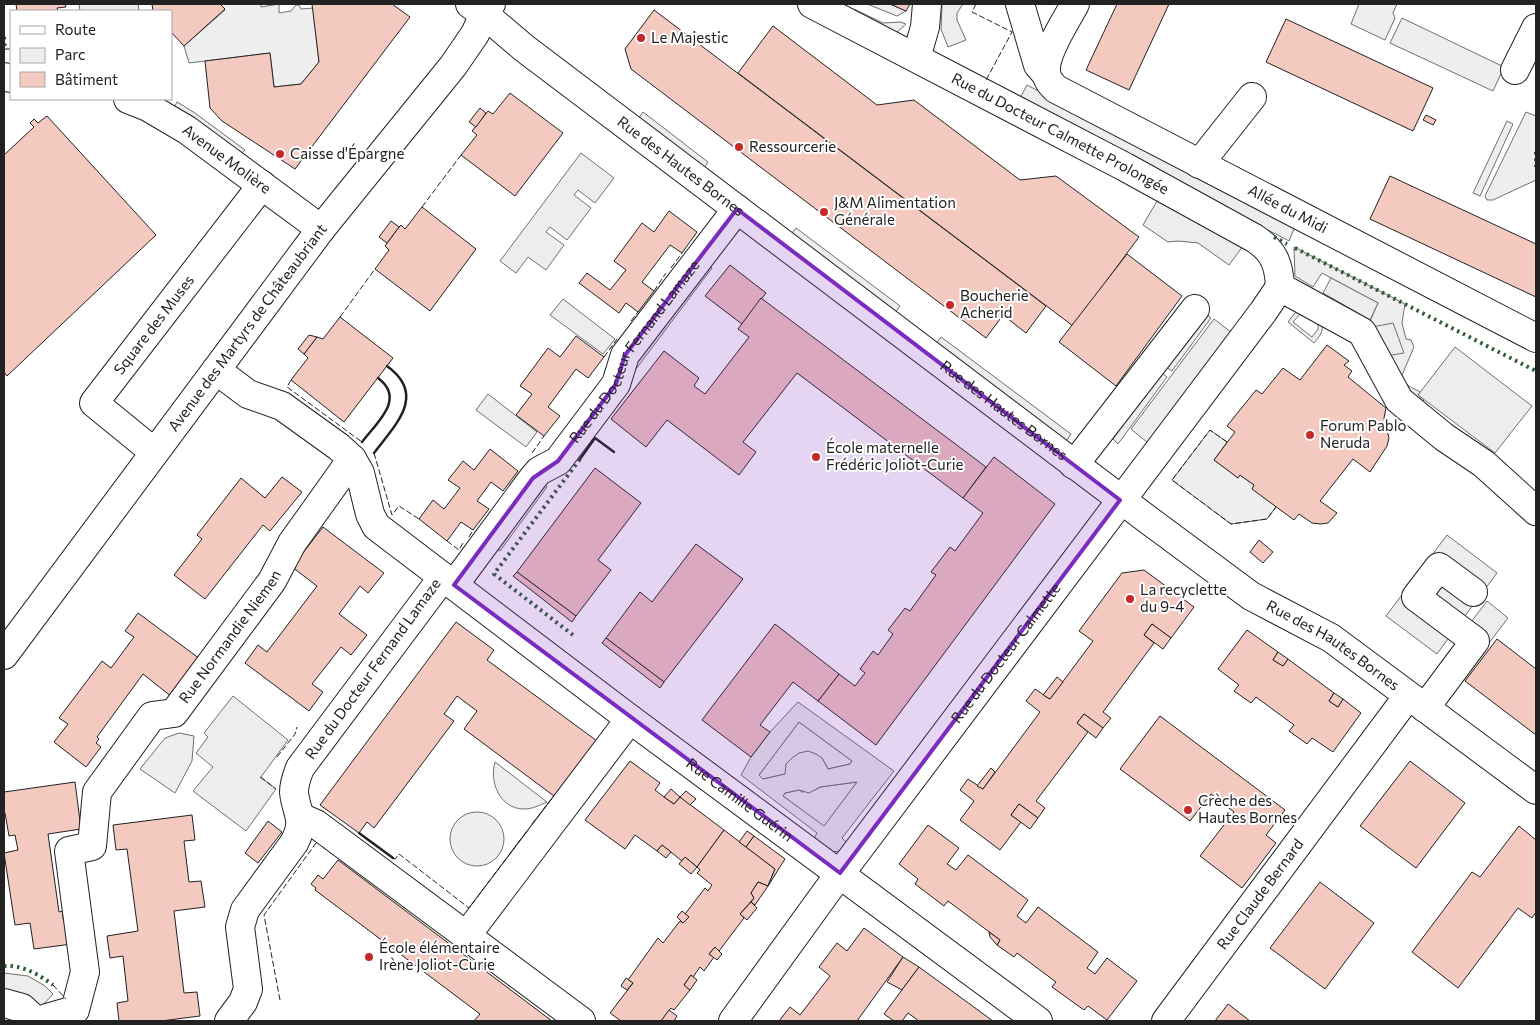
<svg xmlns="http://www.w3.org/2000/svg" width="1540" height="1025" viewBox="0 0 1540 1025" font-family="Commissioner,sans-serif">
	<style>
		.green { fill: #eee; stroke: #6f6f6f; fill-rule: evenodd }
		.parking { fill: #ededed; stroke: #6f6f6f; fill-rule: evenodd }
		.building { fill: #f3c9c0; stroke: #222 }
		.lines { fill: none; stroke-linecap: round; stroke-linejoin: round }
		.minor-casing { stroke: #222; stroke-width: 30 }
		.minor { stroke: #fff; stroke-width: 28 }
		.hedge { stroke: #2f5e38; stroke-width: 4; stroke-dasharray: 2.5 4; stroke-linecap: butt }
		.fence { stroke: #222; stroke-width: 1; stroke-dasharray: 6 2.5; stroke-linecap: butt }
		.wall { stroke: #222; stroke-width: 2.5 }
		.marked { fill: #7b2cbf; fill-opacity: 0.2; stroke: #7b2cbf; stroke-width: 4; stroke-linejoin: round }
		.poi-dot { fill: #c62828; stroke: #fff; stroke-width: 2 }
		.labels { text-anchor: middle; stroke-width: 4; stroke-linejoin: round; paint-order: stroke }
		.poi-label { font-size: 15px; fill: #222; stroke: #fff; text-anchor: start }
		.street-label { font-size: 15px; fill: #222; stroke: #fff }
	</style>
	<rect width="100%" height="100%" fill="#fff"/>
	<!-- green -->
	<g class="green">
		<path d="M220,4H261V7L279,4V13L291,11L296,5H299L301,9L313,8L319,62L301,84L274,87L270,53L189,63L184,46L225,10Z"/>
		<path d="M867,4H890L906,11L897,16Z"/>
		<path d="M1359,4H1397L1393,13L1395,18L1385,40L1351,24Z"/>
		<path d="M854,9L883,23L900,22L906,24L897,32L894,38L853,14Z"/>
		<path d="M1402,18L1504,67L1493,91L1390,43Z"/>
		<path d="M1526,112L1536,116V180L1493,200H1487L1485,196Z"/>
		<path d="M1507,121L1513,124L1480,196L1473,193Z"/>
		<path d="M1294,247L1405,304L1402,323L1406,339L1411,340L1414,347L1402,375C1407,388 1410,386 1420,392L1418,395L1424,400L1418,405L1367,328L1378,303L1322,273L1313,287L1295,276Z"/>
		<path d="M1301,305L1322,322C1324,332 1319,337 1314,343L1288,322ZM1302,312L1318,323V329L1312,337L1293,322Z"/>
		<path d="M1205,313L1211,318L1172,371L1165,366Z"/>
		<path d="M1161,372L1167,377L1118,444L1113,439Z"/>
		<path d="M1210,430L1227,442L1214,460L1237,477L1240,475L1254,485L1276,507L1267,519L1231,524L1172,480Z"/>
		<path d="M799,722L852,761L850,764L828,769L822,758L786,774L763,779L759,775Z"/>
		<path d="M179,733L194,736L192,761L175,793L140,769L165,738Z"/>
		<path d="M495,762L547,802C540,805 533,809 524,809C500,809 489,782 495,762Z"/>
		<path d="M857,782L824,827L783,796L785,793L799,790L802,792L815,790L820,787Z"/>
		<circle cx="477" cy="839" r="27"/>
	</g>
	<!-- parking -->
	<g class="parking">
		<path d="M79,4H138L139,11H80Z"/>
		<path d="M942,4H963L957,13V20L966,40L948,47L941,29Z"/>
		<path d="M1027,85L1296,224L1289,241L1019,100Z"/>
		<path d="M177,102L195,113L245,150L240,155L173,109Z"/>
		<path d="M643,112L708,162L704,168L638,119Z"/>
		<path d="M581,153L614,178L595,203L578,190L574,195L591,208L567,240L550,227L546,232L564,245L546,270L528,257L516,273L500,261Z"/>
		<path d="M1157,201L1243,246L1229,265L1198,243L1178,241L1168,242L1143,225Z"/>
		<path d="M796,228L900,306L895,313L791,234Z"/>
		<path d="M706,263L712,268L636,369L630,365Z"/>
		<path d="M1331,278L1378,303L1370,320L1323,293Z"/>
		<path d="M563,299L615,339L603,354L550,315Z"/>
		<path d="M1214,319L1231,332L1148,443L1131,429Z"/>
		<path d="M1393,323L1404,353L1381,357L1367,328Z"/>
		<path d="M941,337L1071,434L1066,441L936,344Z"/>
		<path d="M1455,347L1532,406L1495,453L1418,395Z"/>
		<path d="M488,394L537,432L526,447L476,410Z"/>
		<path d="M541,482L547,487L500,551L493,546Z"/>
		<path d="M1447,535L1497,573L1461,621L1468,626L1487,601L1508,618L1486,647L1451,635L1437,654L1386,616Z"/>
		<path d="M233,696L288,740L261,777L276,789L246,831L193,791L213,767L196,753L208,737L204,733Z"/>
		<path d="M798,702L894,771L842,838L847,843L841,851L831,852L813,840L817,833L741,775L751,757L770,732ZM799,722L852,761L850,764L828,769L822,758L816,754L808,751L799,753L792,758L786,764L785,774L763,779L759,775ZM857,782L824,826L783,796L785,793L799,790L809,793L820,787Z"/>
		<path d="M4,973L28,976L45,986L53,994L39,1009L4,993Z"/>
	</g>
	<!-- building -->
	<g class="building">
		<path d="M16,4H65L66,7L57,8L58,11H17Z"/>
		<path d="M152,4H220L225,9L184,46L171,32V11H153Z"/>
		<path d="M312,4H392L410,17L295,169L222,121L210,108L205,61L270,53L274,87L301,84L319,62Z"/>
		<path d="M890,4H910L906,11Z"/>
		<path d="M1117,4H1169L1129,90L1086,70Z"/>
		<path d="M654,10L1046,306L1026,333L1003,315L986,338L631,69L625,49Z"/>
		<path d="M1286,19L1433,88L1413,131L1266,62Z"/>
		<path d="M773,26L877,105L914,100L1020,180L1056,176L1139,237L1073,326L738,73Z"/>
		<path d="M510,93L563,133L515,196L461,155L477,135L472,131L488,111L493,114Z"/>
		<path d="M480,108L486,113L476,127L469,122Z"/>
		<path d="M1426,115L1436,120L1433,125L1423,120Z"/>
		<path d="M47,116L156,235L7,376L4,372V155L34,127L30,123L34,119L38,123Z"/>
		<path d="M1390,176L1536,244V297L1370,219Z"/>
		<path d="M422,207L476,249L430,311L375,269L389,250L385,246L399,227L401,225L405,229Z"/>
		<path d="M669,211L697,232L682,253L670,245L642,282L654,291L638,312L626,303L619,313L579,283L587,273L610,290L626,270L614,261L642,223L654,232Z"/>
		<path d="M391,221L399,227L387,243L379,237Z"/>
		<path d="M1127,254L1182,296L1116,386L1059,342Z"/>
		<path d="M730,265L766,293L742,324L705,296Z"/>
		<path d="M761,298L986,467L963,498L797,373L743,442L756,452L739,475L667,420L646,447L611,419L664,351L699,378L694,386L705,394L749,337L738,329Z"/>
		<path d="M340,317L393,358L344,422L291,380L308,358L304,354L317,337L323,339Z"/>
		<path d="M309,335L317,337L304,354L298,349Z"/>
		<path d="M576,336L604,357L588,378L576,369L548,407L560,416L544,436L516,415L532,394L520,386L548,348L560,357Z"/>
		<path d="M1327,345L1349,361L1344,365L1352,371L1348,377L1386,408L1384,418L1389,438L1387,446L1370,472L1353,459L1320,501L1337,513L1328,523L1321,524L1312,523L1299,514L1294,520L1252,489L1254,485L1240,475L1238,478L1214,460L1235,432L1227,426L1256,390L1262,394L1283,368L1300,380Z"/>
		<path d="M490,449L518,471L503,491L491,482L477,501L489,509L473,530L461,522L447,541L419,519L433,500L444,509L460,488L448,480L463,461L474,470Z"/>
		<path d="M994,457L1055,504L876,745L818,701L839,674L855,686L865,673L860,669L873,651L878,655L893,634L888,630L905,608L910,611L936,575L931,572L950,547L955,551L983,513L963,498Z"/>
		<path d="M595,468L641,503L598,560L611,570L576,616L517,572Z"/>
		<path d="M282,477L302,492L270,531L263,525L205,599L174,575L202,539L197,535L241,478L265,498Z"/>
		<path d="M323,527L384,573L368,593L360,586L339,614L367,635L351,655L341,647L312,684L323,692L309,711L245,663L258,645L267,652L317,586L292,567Z"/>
		<path d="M1259,540L1273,552L1263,563L1250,552Z"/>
		<path d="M696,544L743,579L664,682L606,638L640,592L652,602Z"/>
		<path d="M1144,570L1194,607L1171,638L1152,624L1144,635L1154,643L1103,712L1111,718L1103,728L1084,714L1077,723L1088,732L1036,801L1045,808L1038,818L1019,804L1011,815L1021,822L1000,850L960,820L974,801L960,790L968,779L983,789L1040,712L1026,701L1035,689L1050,699L1093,641L1079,631L1122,573Z"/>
		<path d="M517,572L576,616L572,622L513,576Z"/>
		<path d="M138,613L200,659L172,697L143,674L97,737L99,739L96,743L101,747L86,767L54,742L68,724L59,718L102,661L111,668L134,637L125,631Z"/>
		<path d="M456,622L494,650L487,660L597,741L554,796L464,729L477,711L457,696L444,714L454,721L374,828L367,822L359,833L320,805Z"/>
		<path d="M775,624L839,674L818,701L793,682L760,725L770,732L751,757L702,720Z"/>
		<path d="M1152,624L1171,638L1163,649L1144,635Z"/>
		<path d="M1247,630L1278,652L1273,660L1283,666L1288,659L1334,693L1329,701L1338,707L1343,699L1361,713L1333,752L1312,738L1307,744L1289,731L1294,725L1256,697L1251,703L1234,691L1239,685L1218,669Z"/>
		<path d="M606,638L664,682L660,688L602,643Z"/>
		<path d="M1497,639L1536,669V735L1465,681Z"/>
		<path d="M1278,652L1288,659L1283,666L1273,660Z"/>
		<path d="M1057,677L1063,682L1050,699L1043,695Z"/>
		<path d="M1334,693L1343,699L1338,707L1329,701Z"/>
		<path d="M1084,714L1103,728L1096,738L1077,723Z"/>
		<path d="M1160,716L1285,810L1266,835L1276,843L1242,888L1200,856L1234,812L1211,794L1190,821L1120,769Z"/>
		<path d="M630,761L660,783L655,790L664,797L674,804L680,797L724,830L697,867L685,857L682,861L662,845L657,851L635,835L625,849L585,820Z"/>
		<path d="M1410,761L1465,803L1416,868L1360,826Z"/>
		<path d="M991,768L995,772L983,789L977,786Z"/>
		<path d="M75,782L81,829L48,834L59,912L63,911V919L69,918L72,944L34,949L30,923L15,925L4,853L18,850L15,835L9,836L5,813H4V792Z"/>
		<path d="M671,789L680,797L674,804L664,797Z"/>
		<path d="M686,791L696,799L690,805L680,797Z"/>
		<path d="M1019,804L1038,818L1030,829L1011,815Z"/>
		<path d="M192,815L195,840L184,841L189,882L201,881L205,907L174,911L184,993L197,992L200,1016L161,1021H119L117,1003L128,1001L123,956L110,958L107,936L138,931L127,849L116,850L113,825Z"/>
		<path d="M268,821L282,832L258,863L245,853Z"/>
		<path d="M928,825L959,848L947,864L956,870L968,855L1028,900L1017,916L1026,923L1038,907L1098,952L1087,968L1095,974L1107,958L1137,981L1107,1020L1088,1006L1084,1010L1052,987L1056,982L1017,953L1014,957L997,945L1000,940L948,901L944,906L915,884L918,879L899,864Z"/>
		<path d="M1519,826L1536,840V912L1532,918L1518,908L1458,988L1412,952L1472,872L1480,877Z"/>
		<path d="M724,830L775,869L768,886L758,882L751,893L754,898L740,914L744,918L719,951L715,947L709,954L714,957L704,971L700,967L693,977L691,975L684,985L690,990L674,1010L671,1008L661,1021H621L610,1013L633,983L628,980L658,938L663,943L680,921L683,923L689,917L685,914L705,888L708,891L712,885L697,873L700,870L697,867Z"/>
		<path d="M747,831L754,836L746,847L739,842Z"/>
		<path d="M754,836L785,859L768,886L775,869L746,847Z"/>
		<path d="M662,845L671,852L666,858L657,851Z"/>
		<path d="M685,857L697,867L691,874L679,864Z"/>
		<path d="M338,860L552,1021H474L480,1014L315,890L316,888L311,884L318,875L323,879Z"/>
		<path d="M758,882L768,886L755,905L751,902L754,898L751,893Z"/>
		<path d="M1320,882L1374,923L1325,989L1270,948Z"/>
		<path d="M751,902L757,908L747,920L740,914Z"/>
		<path d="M682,911L689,917L683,923L677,917Z"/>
		<path d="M864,928L903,957L857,1021H779L790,1007L800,1015L830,976L819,967L837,943L847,951Z"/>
		<path d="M989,932L1000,940L997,945L990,937Z"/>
		<path d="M715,947L722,954L717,960L709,954Z"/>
		<path d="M903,957L919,967L902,990L887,982Z"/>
		<path d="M919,967L993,1021H919L908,1013L902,1021H894L884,1014Z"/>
		<path d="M691,975L697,980L690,990L684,985Z"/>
		<path d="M626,978L633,983L627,990L621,986Z"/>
		<path d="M1228,1004L1250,1021H1215Z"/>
		<path d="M669,1010L677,1016L674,1021H661Z"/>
	</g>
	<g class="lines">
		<!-- minor casing -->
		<g class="minor-casing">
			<g id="minor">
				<path id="s1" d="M470,4L484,14L524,48L1151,522L1251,596L1331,638L1536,790"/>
				<path id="s2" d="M812,4L1125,167L1254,238C1274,251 1279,264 1280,287"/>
				<path d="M1020,4L1038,65L1046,74"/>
				<path id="s3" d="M1075,4C1066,21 1044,53 1046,72C1047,80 1051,84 1056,89L1536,338"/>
				<path d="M919,48L925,27L927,4"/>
				<path d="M1515,70L1536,28"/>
				<path d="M4,77L11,78"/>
				<path id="s4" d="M128,99L148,107L187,130L321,229"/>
				<path d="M1199,164L1252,97"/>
				<path d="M1280,287L1362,332L1399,400L1444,437L1484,464L1536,511"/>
				<path d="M216,370L248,394L282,406L339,447L352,459L360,473L370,514L376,526L443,577L300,768C297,776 294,783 294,792C296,814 307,819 294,843L245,910L240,927L248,989L243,1002L229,1021"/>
				<path id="s5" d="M154,452L94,403L262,185"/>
				<path d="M1074,465L1195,309"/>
				<path id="s6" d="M443,577L630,719L1038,1021"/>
				<path id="s7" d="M454,585L533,478L539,471L558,461L616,384L625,355L737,209"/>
				<path id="s8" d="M4,655L321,229L453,66L475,34L484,14L491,4"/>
				<path d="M1425,708L1475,641L1416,597L1439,567L1473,592"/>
				<path d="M300,817L316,824L581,1021"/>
				<path d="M466,936L630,719"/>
				<path d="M4,1003L22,1008L36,1021"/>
				<path id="s9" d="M42,1021L47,1018L75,1010L85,972L69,851L92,846L97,792L152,716L174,713L272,581L292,543L352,459"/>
				<path id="s10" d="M733,1021L830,887L1263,312L1280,287"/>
				<path id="s11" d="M1166,1021L1408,696"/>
			</g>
		</g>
		<!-- minor -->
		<use href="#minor" class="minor"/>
		<!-- hedge -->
		<g class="hedge">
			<path d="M4,37L5,49"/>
			<path d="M1536,152V167"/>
			<path d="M1274,237L1287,244"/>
			<path d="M1295,248L1536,371"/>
			<path d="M573,635L494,574L580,459"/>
			<path d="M4,966C23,965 38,974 53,985"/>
		</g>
		<!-- fence -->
		<g class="fence">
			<path d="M976,4L972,12L1012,32L985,82"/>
			<path d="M4,49H11"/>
			<path d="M422,207L461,155"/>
			<path d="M671,268L682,253"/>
			<path d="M654,291L666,273"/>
			<path d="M340,317L375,269"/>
			<path d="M631,321L638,312"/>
			<path d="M604,357L617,339"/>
			<path d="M291,380L287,387L362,442"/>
			<path d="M1227,442L1210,430L1172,480L1231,524L1267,519L1276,507"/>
			<path d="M374,453L392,515L399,506L419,519"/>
			<path d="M532,453L544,436"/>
			<path d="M469,537L473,530"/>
			<path d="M447,541L459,550L463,543"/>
			<path d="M277,757L295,734L297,727"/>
			<path d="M260,777L276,789"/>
			<path d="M532,824L554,796"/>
			<path d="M393,858L395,859L399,854L469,908L527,831"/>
			<path d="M53,985L66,999"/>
			<path d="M280,1000L264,915L316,843"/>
		</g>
		<!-- wall -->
		<g class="wall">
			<path d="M362,442C377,422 406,399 378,378"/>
			<path d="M374,453C396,424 427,395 387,366"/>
			<path d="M580,459L595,438L614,452"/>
			<path d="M359,833L393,858"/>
		</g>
	</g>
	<!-- marked area -->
	<path class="marked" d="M737,209L1120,500L840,873L454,585L533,478L558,461L616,384L625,355Z"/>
	<!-- markers -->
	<g class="poi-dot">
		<circle cx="641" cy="38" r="5"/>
		<circle cx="739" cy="147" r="5"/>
		<circle cx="280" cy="154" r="5"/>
		<circle cx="824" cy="212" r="5"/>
		<circle cx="950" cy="305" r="5"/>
		<circle cx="1310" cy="435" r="5"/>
		<circle cx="816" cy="457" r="5"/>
		<circle cx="1130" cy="599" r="5"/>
		<circle cx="1188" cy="810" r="5"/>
		<circle cx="369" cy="957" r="5"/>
	</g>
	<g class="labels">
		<!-- poi labels -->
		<g class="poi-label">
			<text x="651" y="43">Le Majestic</text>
			<text x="749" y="152">Ressourcerie</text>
			<text x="290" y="159">Caisse d'Épargne</text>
			<text x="834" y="208">J&amp;M Alimentation<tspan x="834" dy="17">Générale</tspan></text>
			<text x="960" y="301">Boucherie<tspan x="960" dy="17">Acherid</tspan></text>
			<text x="1320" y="431">Forum Pablo<tspan x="1320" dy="17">Neruda</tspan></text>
			<text x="826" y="453">École maternelle<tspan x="826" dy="17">Frédéric Joliot-Curie</tspan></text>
			<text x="1140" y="595">La recyclette<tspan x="1140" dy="17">du 9-4</tspan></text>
			<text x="1198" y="806">Crèche des<tspan x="1198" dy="17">Hautes Bornes</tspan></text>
			<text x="379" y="953">École élémentaire<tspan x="379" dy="17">Irène Joliot-Curie</tspan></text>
		</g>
		<!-- street labels -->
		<g class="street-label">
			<text dy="5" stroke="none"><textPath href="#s2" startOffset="280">Rue du Docteur Calmette Prolongée</textPath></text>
			<text dy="5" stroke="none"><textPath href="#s4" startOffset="116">Avenue Molière</textPath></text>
			<text dy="5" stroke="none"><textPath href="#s1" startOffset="266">Rue des Hautes Bornes</textPath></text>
			<text dy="5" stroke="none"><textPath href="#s3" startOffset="356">Allée du Midi</textPath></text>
			<text dy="5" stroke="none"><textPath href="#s5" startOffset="176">Square des Muses</textPath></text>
			<text dy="5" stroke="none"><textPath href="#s8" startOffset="408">Avenue des Martyrs de Châteaubriant</textPath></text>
			<text dy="5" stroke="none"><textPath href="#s7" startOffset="298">Rue du Docteur Fernand Lamaze</textPath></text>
			<text dy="5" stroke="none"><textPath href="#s1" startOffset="671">Rue des Hautes Bornes</textPath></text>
			<text dy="5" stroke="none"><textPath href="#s9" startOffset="485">Rue Normandie Niemen</textPath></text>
			<text dy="5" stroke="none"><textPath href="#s1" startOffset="1076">Rue des Hautes Bornes</textPath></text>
			<text dy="5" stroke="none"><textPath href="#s10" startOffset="458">Rue du Docteur Calmette</textPath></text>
			<text transform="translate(373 669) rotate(-54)" y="5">Rue du Docteur Fernand Lamaze</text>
			<text dy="5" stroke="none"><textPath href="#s6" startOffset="371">Rue Camille Guérin</textPath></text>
			<text dy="5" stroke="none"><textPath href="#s11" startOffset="158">Rue Claude Bernard</textPath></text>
		</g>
	</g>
	<!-- border -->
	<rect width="1540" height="1025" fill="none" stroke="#222222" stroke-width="10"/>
	<!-- legend -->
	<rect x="10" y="10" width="162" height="90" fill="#ffffff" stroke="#a7a7a7"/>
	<rect x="20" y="26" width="25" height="8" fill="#ffffff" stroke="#a7a7a7"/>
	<text x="55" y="35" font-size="15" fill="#222222">Route</text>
	<rect x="20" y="48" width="25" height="15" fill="#eeeeee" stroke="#a7a7a7"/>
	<text x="55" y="60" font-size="15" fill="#222222">Parc</text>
	<rect x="20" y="72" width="25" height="15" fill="#f3c9c0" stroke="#a7a7a7"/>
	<text x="55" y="85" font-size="15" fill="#222222">Bâtiment</text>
</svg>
